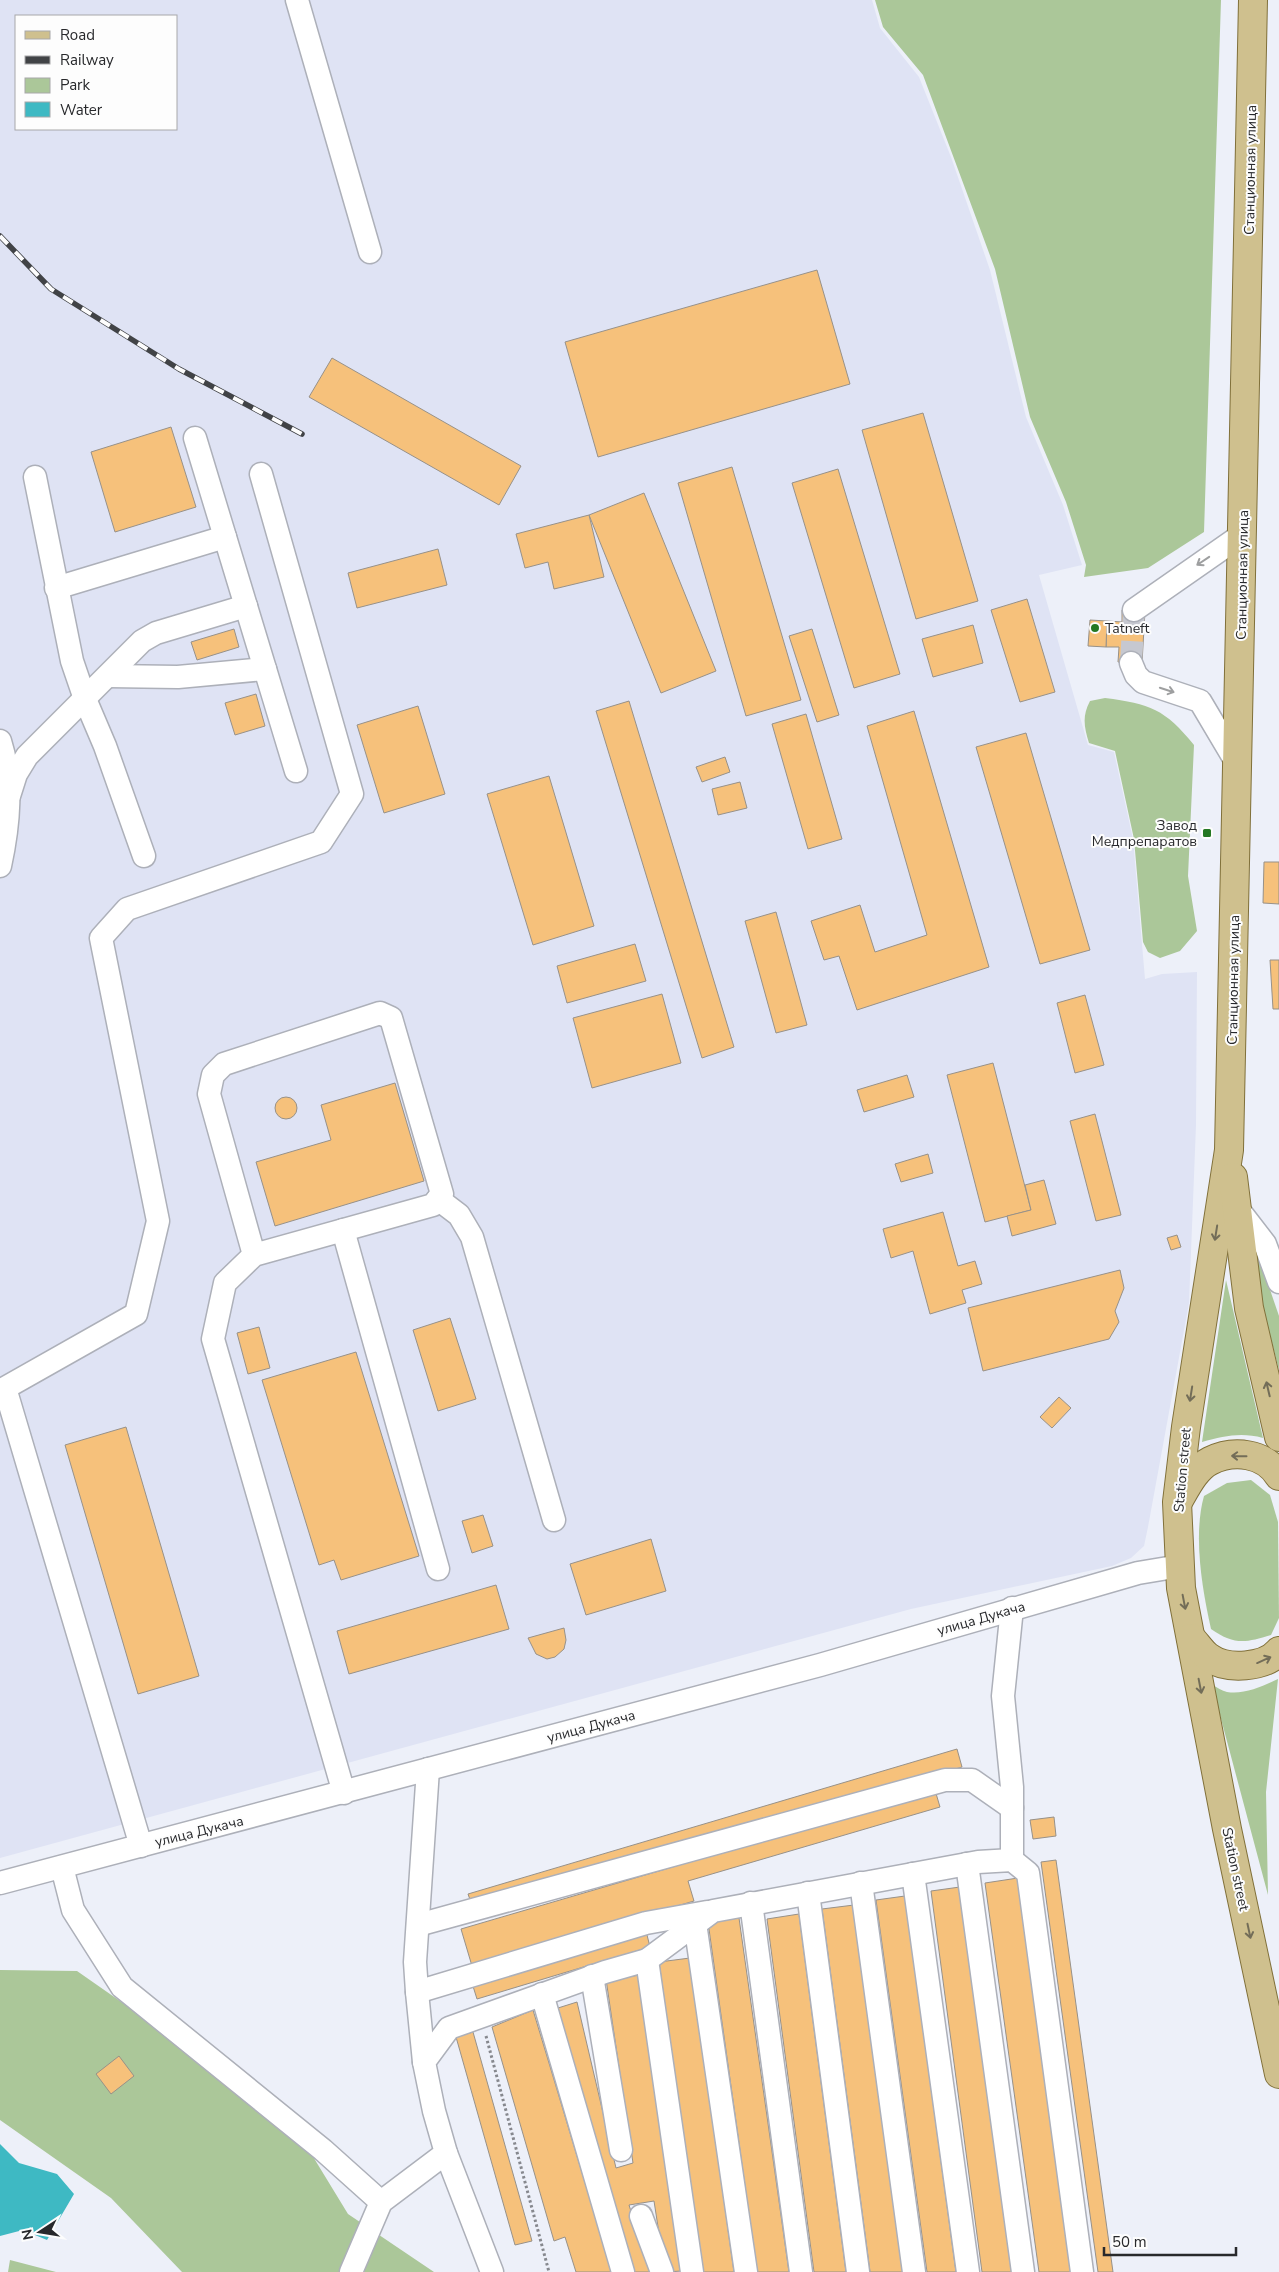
<svg xmlns="http://www.w3.org/2000/svg" width="1279" height="2272" viewBox="0 0 1279 2272" font-family="'Nunito Sans',sans-serif">
	<style>
		.built { fill: #dfe3f4; fill-rule: evenodd }
		.green { fill: #abc799 }
		.water { fill: #3eb9c3 }
		.building { fill: #f6c17b; stroke: #979189 }
		.lines { fill: none; stroke-linecap: round; stroke-linejoin: round }
		.minor-tunnel { stroke: #c6c8d0; stroke-width: 22; stroke-dasharray: 22 11; stroke-linecap: butt }
		.minor-casing { stroke: #adb0b9; stroke-width: 25 }
		.major-casing { stroke: #80703a; stroke-width: 30 }
		.path { stroke: #86888e; stroke-width: 3; stroke-dasharray: 2.5 2.5; stroke-linecap: butt }
		.minor { stroke: #fff; stroke-width: 22 }
		.major { stroke: #cfc08e; stroke-width: 28 }
		.rail-casing { stroke: #414346; stroke-width: 5.5 }
		.rail { stroke: #fdfdfd; stroke-width: 4; stroke-dasharray: 11; stroke-linecap: butt }
		.oneway { stroke: #9e9fa0 }
		.oneway2 { stroke: #736d58 }
		.poi-dot { fill: #247823; stroke: #fdfdfd; stroke-width: 2 }
		.labels { text-anchor: middle; stroke-width: 4; stroke-linejoin: round; paint-order: stroke }
		.street-label { font-size: 14px; fill: #28292c; stroke: #fdfdfd }
		.poi-label { font-size: 14px; fill: #28292c; stroke: #fdfdfd; text-anchor: start }
	</style>
	<rect width="100%" height="100%" fill="#edf0f9"/>
	<!-- built -->
	<path class="built" d="M0,0H872L880,28L919,77L951,157L990,270L1026,417L1063,505L1082,565L1039,575L1088,745L1114,752L1133,839L1145,979L1162,974L1197,972L1196,1125L1189,1303L1148,1527L1144,1546L1131,1558L1112,1566L911,1609L0,1858ZM16,16H176V129H16Z"/>
	<!-- green -->
	<g class="green">
		<path d="M875,0H1221L1204,532L1148,568L1084,577L1086,565L1066,502L1030,417L995,269L923,75L883,27Z"/>
		<path d="M1105,698C1150,704 1165,709 1194,745L1188,876L1197,931L1180,951L1160,958L1148,952L1143,942L1134,839L1115,751L1089,743C1084,727 1082,716 1090,701Z"/>
		<path d="M1256,1249L1279,1316V1370L1256,1281Z"/>
		<path d="M1226,1280L1263,1438C1241,1432 1224,1436 1202,1442Z"/>
		<path d="M1251,1480L1270,1495L1278,1522L1279,1618L1271,1635C1245,1643 1234,1645 1211,1629C1202,1589 1193,1535 1204,1496L1227,1483Z"/>
		<path d="M1278,1679L1266,1792L1268,1895L1212,1685C1217,1687 1222,1691 1227,1692C1244,1695 1263,1686 1278,1679Z"/>
		<path d="M0,1970L77,1971L183,2045L312,2155L348,2214L434,2272H182L111,2198L0,2120Z"/>
		<path d="M10,2260L56,2272H8Z"/>
	</g>
	<!-- water -->
	<path class="water" d="M0,2144L19,2163L57,2174L74,2194L47,2240L23,2230L0,2236Z"/>
	<!-- building -->
	<g class="building">
		<path d="M817,270L850,384L598,457L565,342Z"/>
		<path d="M332,358L521,466L499,505L309,397Z"/>
		<path d="M923,413L978,601L916,619L862,430Z"/>
		<path d="M171,427L196,507L115,532L91,452Z"/>
		<path d="M732,467L801,700L746,716L678,483Z"/>
		<path d="M838,469L900,674L854,688L792,483Z"/>
		<path d="M644,493L716,671L661,693L589,515Z"/>
		<path d="M589,515L604,577L554,589L548,562L525,568L516,534Z"/>
		<path d="M438,549L447,585L357,608L348,573Z"/>
		<path d="M1027,599L1055,692L1020,702L991,610Z"/>
		<path d="M1122,610L1145,611L1142,663L1118,662L1119,647H1106L1107,621L1122,622Z"/>
		<path d="M1090,620L1107,621L1106,647L1088,646Z"/>
		<path d="M973,625L983,663L933,677L922,639Z"/>
		<path d="M234,629L239,647L197,660L191,642Z"/>
		<path d="M812,629L839,715L817,722L789,636Z"/>
		<path d="M256,694L265,726L235,735L225,703Z"/>
		<path d="M629,701L734,1047L702,1058L596,711Z"/>
		<path d="M418,706L445,794L384,813L357,725Z"/>
		<path d="M914,711L989,967L857,1010L839,956L824,960L811,921L860,905L875,952L927,935L867,726Z"/>
		<path d="M806,714L842,839L808,849L772,724Z"/>
		<path d="M1026,733L1090,950L1040,964L976,747Z"/>
		<path d="M725,757L730,772L702,782L696,767Z"/>
		<path d="M549,776L594,926L533,945L487,794Z"/>
		<path d="M740,782L747,808L718,815L712,789Z"/>
		<path d="M1264,862H1279V904L1263,903Z"/>
		<path d="M776,912L807,1025L776,1033L745,921Z"/>
		<path d="M635,944L646,981L567,1003L557,966Z"/>
		<path d="M1270,960H1279V1009H1273Z"/>
		<path d="M662,994L681,1063L592,1088L573,1018Z"/>
		<path d="M1085,995L1104,1065L1075,1073L1057,1003Z"/>
		<path d="M993,1063L1031,1210L985,1222L947,1075Z"/>
		<path d="M907,1075L914,1097L864,1112L857,1090Z"/>
		<path d="M395,1083L424,1181L275,1226L256,1162L331,1140L321,1105Z"/>
		<circle cx="286" cy="1108" r="11"/>
		<path d="M1095,1114L1121,1215L1096,1221L1070,1121Z"/>
		<path d="M928,1154L933,1173L901,1182L895,1164Z"/>
		<path d="M1044,1180L1056,1224L1012,1236L1007,1216L1031,1210L1025,1185Z"/>
		<path d="M943,1212L958,1266L975,1261L982,1284L962,1290L966,1303L930,1314L913,1251L891,1258L883,1229Z"/>
		<path d="M1177,1235L1181,1247L1171,1250L1167,1238Z"/>
		<path d="M1120,1270L1124,1288L1115,1311L1119,1322L1109,1339L983,1371L968,1308Z"/>
		<path d="M450,1318L476,1399L438,1411L413,1330Z"/>
		<path d="M259,1327L270,1368L248,1374L237,1333Z"/>
		<path d="M356,1352L419,1556L341,1580L334,1560L319,1565L262,1380Z"/>
		<path d="M1059,1397L1071,1408L1052,1428L1040,1417Z"/>
		<path d="M126,1427L199,1676L138,1694L65,1445Z"/>
		<path d="M483,1515L493,1546L472,1553L462,1521Z"/>
		<path d="M651,1539L666,1591L586,1615L570,1564Z"/>
		<path d="M496,1585L509,1629L349,1674L337,1631Z"/>
		<path d="M564,1628L566,1640L564,1649L555,1657L547,1659L536,1654L528,1638Z"/>
		<path d="M957,1749L962,1767L474,1911L468,1894Z"/>
		<path d="M935,1790L940,1807L688,1881L694,1901L472,1966L461,1929Z"/>
		<path d="M1054,1817L1056,1836L1033,1839L1030,1820Z"/>
		<path d="M1056,1860L1113,2272H1098L1041,1862Z"/>
		<path d="M1018,1878L1072,2272H1039L985,1883Z"/>
		<path d="M960,1887L1012,2272H982L931,1891Z"/>
		<path d="M905,1896L956,2272H927L876,1900Z"/>
		<path d="M854,1905L903,2272H870L822,1909Z"/>
		<path d="M799,1914L846,2272H814L767,1919Z"/>
		<path d="M739,1918L789,2272H757L708,1922Z"/>
		<path d="M646,1931L650,1947L477,1999L472,1983Z"/>
		<path d="M690,1958L734,2272H702L659,1962Z"/>
		<path d="M641,1975L682,2271L665,2272L654,2201L629,2205L650,2272H633L558,2008L577,2002L616,2168L633,2163L606,1979Z"/>
		<path d="M533,2010L612,2272H576L565,2237L554,2241L492,2027Z"/>
		<path d="M473,2032L532,2241L515,2245L456,2037Z"/>
		<path d="M119,2056L134,2076L111,2094L96,2074Z"/>
	</g>
	<g class="lines">
		<!-- minor-tunnel -->
		<path class="minor-tunnel" d="M1131,663L1134,610"/>
		<!-- minor casing -->
		<g class="minor-casing">
			<g id="minor">
				<path d="M297,0L370,252"/>
				<path d="M195,438L296,771"/>
				<path d="M35,477L72,661L85,699L105,746L144,856"/>
				<path d="M56,588L225,537"/>
				<path d="M1134,610L1243,534"/>
				<path d="M1131,663L1136,675L1143,682L1200,701L1238,765"/>
				<path d="M108,676L178,677L265,669"/>
				<path d="M0,741C13,782 9,824 0,866"/>
				<path d="M9,796L16,774L27,756L142,641L156,633L246,606"/>
				<path d="M438,1199L459,1215L472,1237L554,1520"/>
				<path d="M1238,1209L1265,1244L1279,1282"/>
				<path d="M343,1230L438,1569"/>
				<path d="M254,1255L209,1094L213,1075L224,1064L380,1013L391,1018L442,1194L433,1205L254,1255L225,1283L213,1339L344,1793"/>
				<path d="M1012,1608L1003,1696L1012,1787V1860"/>
				<path d="M428,1769L415,1962L417,1992L646,1923L707,1912"/>
				<path d="M141,1846L5,1388L136,1314L158,1221L101,938L127,909L321,842L352,794L261,474"/>
				<path d="M967,1864L1023,2272"/>
				<path d="M62,1867L73,1910L122,1987L323,2150L381,2202"/>
				<path d="M913,1874L968,2272"/>
				<path d="M0,1883L820,1665L1138,1573L1180,1566"/>
				<path d="M861,1883L914,2272"/>
				<path d="M808,1893L858,2272"/>
				<path d="M751,1903L801,2272"/>
				<path d="M695,1923L746,2272"/>
				<path d="M418,1925L945,1780H972L1012,1808"/>
				<path d="M647,1960L692,2272"/>
				<path d="M592,1976L621,2150"/>
				<path d="M417,1992L424,2062"/>
				<path d="M542,1994L623,2272"/>
				<path d="M446,2153L492,2272"/>
				<path d="M641,2216L662,2272"/>
				<path d="M351,2272L381,2202L446,2153L434,2111L424,2062L449,2028L605,1972L647,1960L713,1911L978,1862L1012,1860L1028,1873L1082,2272"/>
			</g>
		</g>
		<!-- major casing -->
		<g class="major-casing">
			<g id="major">
				<path d="M1253,0L1229,1150L1186,1427L1177,1502L1181,1588L1227,1829L1279,2074"/>
				<path d="M1233,1177L1249,1308L1279,1437"/>
				<path d="M1179,1500C1187,1486 1196,1468 1210,1461C1234,1449 1265,1453 1279,1476"/>
				<path d="M1191,1638C1197,1644 1203,1654 1210,1658C1227,1670 1265,1668 1279,1651"/>
			</g>
		</g>
		<!-- path -->
		<path class="path" d="M486,2036L549,2272"/>
		<!-- minor -->
		<use href="#minor" class="minor"/>
		<!-- major -->
		<use href="#major" class="major"/>
		<!-- rail casing -->
		<g class="rail-casing">
			<path id="rail" d="M0,236L51,289L179,369L302,434"/>
		</g>
		<!-- rail -->
		<use href="#rail" class="rail"/>
	</g>
	<!-- one-way arrows -->
	<defs><path id="oneway-shaft" d="M-6 0H5M1.5-3L5.5 0L1.5 3" fill="none" stroke-width="1.6" stroke-linecap="round" stroke-linejoin="round" transform="scale(1.25)"/></defs>
	<g class="oneway">
		<use href="#oneway-shaft" transform="translate(1203 561) rotate(146)"/>
		<use href="#oneway-shaft" transform="translate(1167 690) rotate(18)"/>
	</g>
	<g class="oneway2">
		<use href="#oneway-shaft" transform="translate(1216 1233) rotate(99)"/>
		<use href="#oneway-shaft" transform="translate(1268 1389) rotate(-103)"/>
		<use href="#oneway-shaft" transform="translate(1191 1394) rotate(99)"/>
		<use href="#oneway-shaft" transform="translate(1239 1456) rotate(-179)"/>
		<use href="#oneway-shaft" transform="translate(1184 1602) rotate(79)"/>
		<use href="#oneway-shaft" transform="translate(1264 1660) rotate(-24)"/>
		<use href="#oneway-shaft" transform="translate(1200 1686) rotate(79)"/>
		<use href="#oneway-shaft" transform="translate(1249 1931) rotate(78)"/>
	</g>
	<!-- markers -->
	<g class="poi-dot">
		<circle cx="1095" cy="628" r="5"/>
		<rect x="1202" y="828" width="10" height="10" rx="2.5"/>
	</g>
	<g class="labels">
		<!-- street labels -->
		<g class="street-label">
			<text transform="translate(1250 170) rotate(-89)" y="5">Станционная улица</text>
			<text transform="translate(1242 575) rotate(-89)" y="5">Станционная улица</text>
			<text transform="translate(1233 980) rotate(-89)" y="5">Станционная улица</text>
			<text transform="translate(1182 1470) rotate(-85)" y="5">Station street</text>
			<text transform="translate(981 1618) rotate(-16)" y="5">улица Дукача</text>
			<text transform="translate(591 1726) rotate(-15)" y="5">улица Дукача</text>
			<text transform="translate(199 1831) rotate(-14)" y="5">улица Дукача</text>
			<text transform="translate(1236 1869) rotate(78)" y="5">Station street</text>
		</g>
		<!-- poi labels -->
		<g class="poi-label">
			<text x="1105" y="633">Tatneft</text>
			<text x="1197" y="830" text-anchor="end">Завод<tspan x="1197" dy="16">Медпрепаратов</tspan></text>
		</g>
	</g>
	<!-- legend -->
	<rect x="15" y="15" width="162" height="115" fill="#fdfdfd" stroke="#a8a8a9"/>
	<rect x="25" y="31" width="25" height="8" fill="#cfc08e" stroke="#a8a8a9"/>
	<text x="60" y="40" font-size="15" fill="#28292c">Road</text>
	<rect x="25" y="56" width="25" height="8" fill="#414346" stroke="#a8a8a9"/>
	<text x="60" y="65" font-size="15" fill="#28292c">Railway</text>
	<rect x="25" y="78" width="25" height="15" fill="#abc799" stroke="#a8a8a9"/>
	<text x="60" y="90" font-size="15" fill="#28292c">Park</text>
	<rect x="25" y="102" width="25" height="15" fill="#3eb9c3" stroke="#a8a8a9"/>
	<text x="60" y="115" font-size="15" fill="#28292c">Water</text>
	<!-- north arrow -->
	<g transform="translate(40 2232) rotate(258)" stroke="#fdfdfd" stroke-width="4" paint-order="stroke">
	<path d="M0-4L9 19L0 12L-9 19Z" fill="#28292c"/>
	<text y="-8" font-size="14" font-weight="bold" text-anchor="middle" fill="#28292c">N</text>
	</g>
	<!-- scale -->
	<path d="M1104 2247v8h132v-8" fill="none" stroke="#28292c" stroke-width="2.5"/>
	<text x="1112" y="2247" font-size="15" fill="#28292c" stroke="#fdfdfd" stroke-width="4" paint-order="stroke">50 m</text>
</svg>
